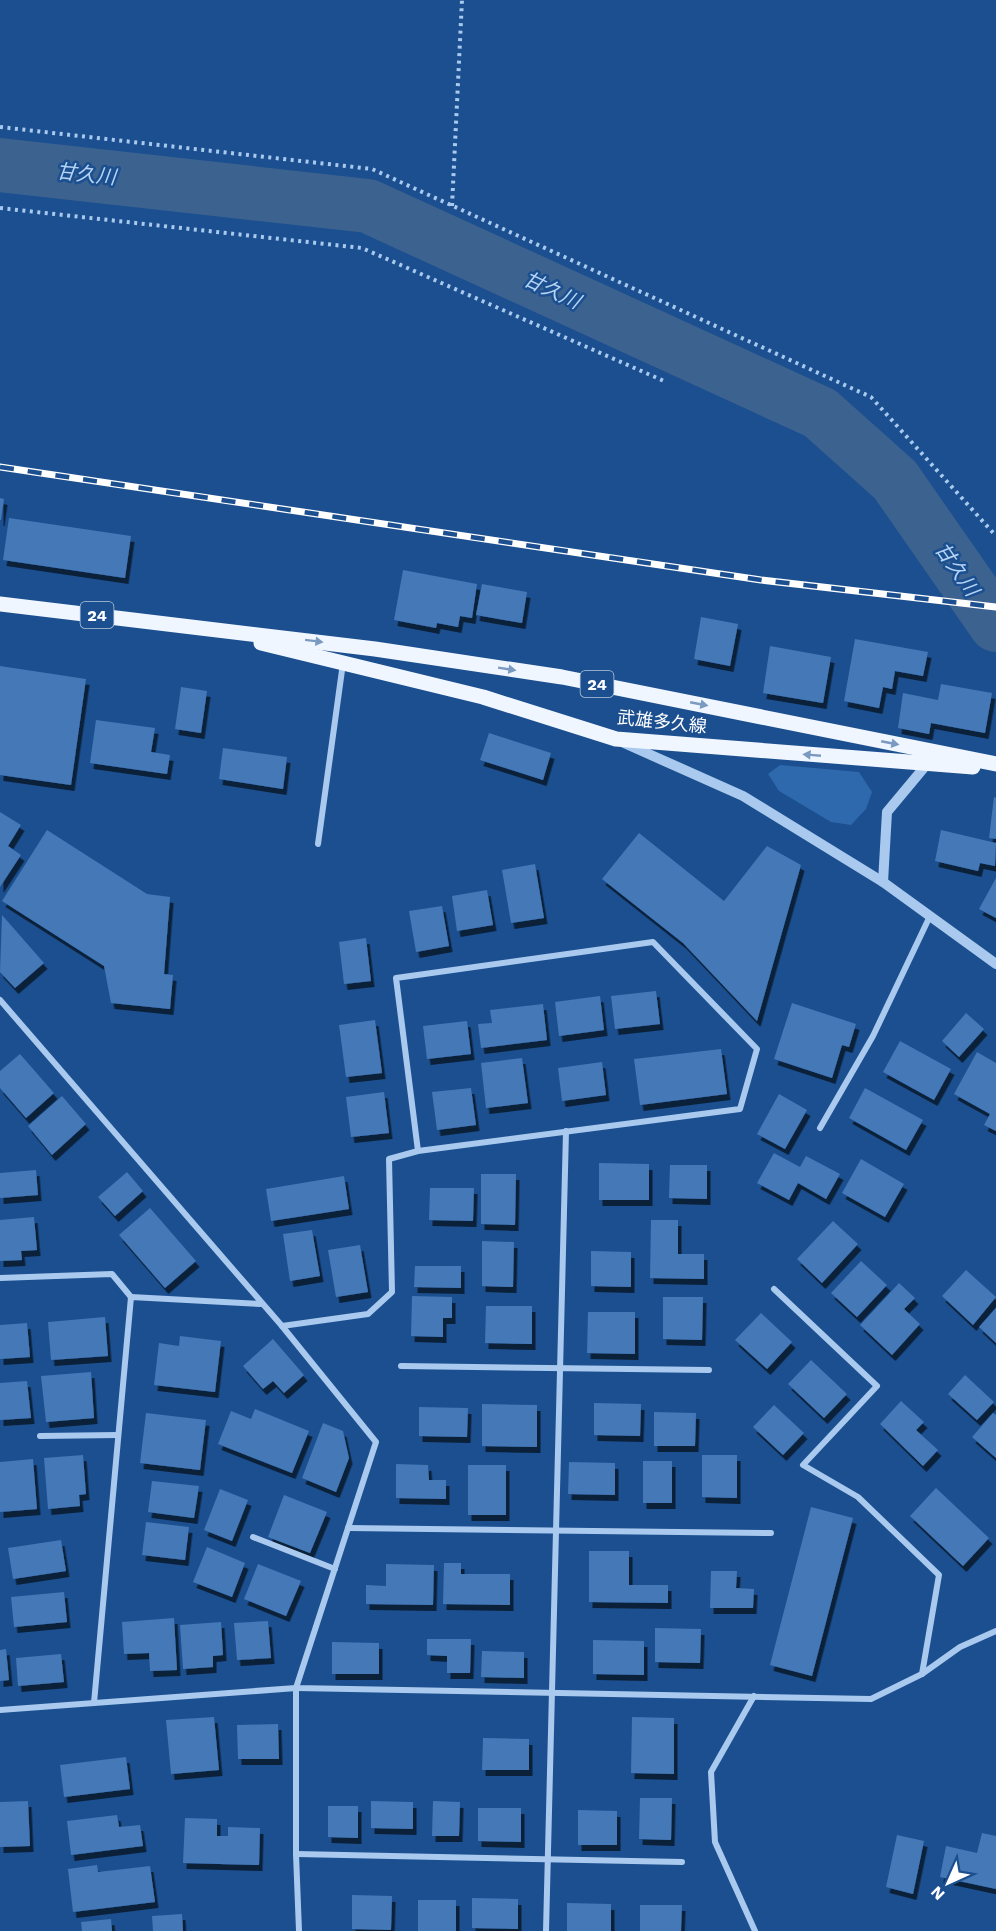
<svg xmlns="http://www.w3.org/2000/svg" width="996" height="1931" viewBox="0 0 996 1931" font-family="'Work Sans','Noto Sans JP',sans-serif">
	<style>
		.green { fill: #2e69ad }
		.lines { fill: none; stroke-linecap: round; stroke-linejoin: round }
		.river { stroke: #3c6290; stroke-width: 54 }
		.building { fill: #4478b7; filter: url(#shadow) }
		.path { stroke: #a9c9ee; stroke-width: 4; stroke-dasharray: 3 4.5; stroke-linecap: butt }
		.minor { stroke: #a9c9ee; stroke-width: 6 }
		.tertiary { stroke: #a9c9ee; stroke-width: 10 }
		.primary { stroke: #f0f6ff; stroke-width: 15 }
		.rail-casing { stroke: #fff; stroke-width: 7 }
		.rail { stroke: #1b4f8f; stroke-width: 4.5; stroke-dasharray: 14; stroke-linecap: butt }
		.oneway { fill: #7b9ac1 }
		.labels { text-anchor: middle; stroke-width: 5; stroke-linejoin: round; paint-order: stroke }
		.shield { fill: #1b4f8f; stroke: #bbcadd; stroke-width: 1.5 }
		.shield-label { font-size: 16px; font-weight: bold; fill: #fff }
		.street-label { font-size: 18px; fill: #fff; stroke: #1b4f8f }
		.water-label { font-size: 20px; font-style: italic; fill: #b5d3f5; stroke: #1b4f8f }
	</style>
	<defs>
		<filter id="shadow"><feDropShadow dx="3.5" dy="6" stdDeviation="0" flood-color="#0009"/></filter>
	</defs>
	<rect width="100%" height="100%" fill="#1b4f8f"/>
	<!-- green -->
	<path class="green" d="M780,765L859,772L872,792L866,809L851,825L831,822L779,791L768,774Z"/>
	<g class="lines">
		<!-- river -->
		<path class="river" d="M0,165L368,206L820,413L895,480L996,625"/>
	</g>
	<!-- building -->
	<g class="building">
		<path d="M0,498L4,499L1,520H0Z"/>
		<path d="M9,518L131,536L125,578L3,560Z"/>
		<path d="M403,570L477,584L472,618L460,616L458,627L437,623L436,628L394,620Z"/>
		<path d="M482,584L527,592L522,623L476,615Z"/>
		<path d="M701,617L738,624L730,666L694,659Z"/>
		<path d="M855,639L928,652L923,676L895,671L892,689L883,687L879,708L844,701Z"/>
		<path d="M770,646L831,657L823,703L763,693Z"/>
		<path d="M0,666L86,679L71,785L0,775Z"/>
		<path d="M941,684L992,693L985,733L931,723L929,734L898,728L903,693L938,700Z"/>
		<path d="M181,687L207,691L201,733L175,729Z"/>
		<path d="M96,720L155,728L151,752L170,755L167,774L90,763Z"/>
		<path d="M489,733L551,753L543,780L480,760Z"/>
		<path d="M223,748L287,757L283,789L219,779Z"/>
		<path d="M994,797L996,798V839L989,838Z"/>
		<path d="M0,812L21,825L8,846L21,855L0,887Z"/>
		<path d="M47,830L147,894L170,897L164,974L173,975L170,1009L111,1003L104,966L2,901Z"/>
		<path d="M941,830L996,843L995,866L980,863L978,871L935,861Z"/>
		<path d="M639,833L724,901L767,846L801,865L757,1021L683,943L602,879Z"/>
		<path d="M535,864L544,918L511,923L502,870Z"/>
		<path d="M996,878V918L979,909Z"/>
		<path d="M487,890L493,925L457,931L452,896Z"/>
		<path d="M442,906L449,946L416,952L409,911Z"/>
		<path d="M2,915L44,963L15,988L0,972Z"/>
		<path d="M366,938L371,981L344,984L339,942Z"/>
		<path d="M656,991L660,1024L615,1029L611,996Z"/>
		<path d="M600,996L604,1030L559,1036L555,1002Z"/>
		<path d="M792,1003L856,1024L849,1047L842,1045L832,1078L774,1059Z"/>
		<path d="M543,1004L547,1040L481,1048L478,1024L492,1023L490,1010Z"/>
		<path d="M966,1013L984,1029L959,1057L942,1041Z"/>
		<path d="M375,1020L382,1073L346,1077L339,1025Z"/>
		<path d="M467,1021L471,1054L427,1059L423,1026Z"/>
		<path d="M900,1041L951,1069L934,1100L883,1072Z"/>
		<path d="M721,1049L727,1094L640,1105L634,1059Z"/>
		<path d="M977,1052L996,1063V1131L984,1125L990,1114L954,1094Z"/>
		<path d="M20,1054L54,1093L26,1118L0,1088V1071Z"/>
		<path d="M522,1058L528,1103L486,1108L481,1063Z"/>
		<path d="M602,1062L606,1095L562,1101L558,1068Z"/>
		<path d="M471,1088L476,1125L437,1130L432,1092Z"/>
		<path d="M865,1088L923,1120L906,1150L849,1118Z"/>
		<path d="M384,1092L389,1133L351,1137L346,1097Z"/>
		<path d="M779,1094L807,1110L785,1149L757,1134Z"/>
		<path d="M62,1096L86,1124L52,1155L28,1126Z"/>
		<path d="M774,1153L800,1167L806,1156L840,1174L826,1199L798,1183L789,1200L757,1183Z"/>
		<path d="M861,1159L904,1184L885,1217L842,1193Z"/>
		<path d="M599,1163L649,1164V1200H599Z"/>
		<path d="M670,1165H707V1199L669,1198Z"/>
		<path d="M36,1170L38,1195L0,1198V1173Z"/>
		<path d="M127,1172L143,1191L115,1216L98,1197Z"/>
		<path d="M481,1174H516L515,1225L481,1224Z"/>
		<path d="M344,1176L349,1209L271,1221L266,1189Z"/>
		<path d="M430,1188H474L473,1221L429,1220Z"/>
		<path d="M150,1208L196,1261L165,1288L119,1235Z"/>
		<path d="M34,1217L37,1250L21,1251L22,1260L0,1261V1220Z"/>
		<path d="M651,1220H678V1254H704V1279L650,1278Z"/>
		<path d="M833,1221L858,1244L822,1283L797,1259Z"/>
		<path d="M312,1230L320,1276L290,1281L283,1234Z"/>
		<path d="M482,1241L514,1242L513,1287L482,1286Z"/>
		<path d="M360,1245L368,1292L336,1297L328,1250Z"/>
		<path d="M591,1251L631,1252V1287L591,1286Z"/>
		<path d="M861,1261L887,1285L857,1317L831,1293Z"/>
		<path d="M415,1266H461V1288L414,1287Z"/>
		<path d="M966,1270L996,1297L973,1325L942,1296Z"/>
		<path d="M899,1283L915,1298L904,1309L920,1324L892,1355L860,1325Z"/>
		<path d="M412,1296L452,1297V1318H443V1337L411,1336Z"/>
		<path d="M663,1297H703L702,1340L663,1339Z"/>
		<path d="M486,1306H532V1344L485,1343Z"/>
		<path d="M996,1308V1343L979,1327Z"/>
		<path d="M588,1312H635V1354L587,1353Z"/>
		<path d="M761,1313L792,1342L767,1369L735,1340Z"/>
		<path d="M105,1317L108,1356L51,1360L48,1322Z"/>
		<path d="M27,1323L30,1357L0,1359V1325Z"/>
		<path d="M180,1336L221,1341L215,1392L154,1385L159,1343L179,1346Z"/>
		<path d="M273,1339L304,1375L284,1393L273,1381L263,1389L243,1366Z"/>
		<path d="M811,1360L847,1394L824,1418L788,1384Z"/>
		<path d="M91,1372L94,1418L46,1422L41,1376Z"/>
		<path d="M965,1375L994,1402L977,1420L948,1394Z"/>
		<path d="M27,1381L31,1418L0,1420V1383Z"/>
		<path d="M901,1401L924,1422L916,1430L938,1450L923,1466L880,1424Z"/>
		<path d="M594,1403L641,1404L640,1436L594,1435Z"/>
		<path d="M482,1404L537,1405V1447L482,1446Z"/>
		<path d="M774,1405L804,1433L783,1455L753,1427Z"/>
		<path d="M419,1407L468,1408L467,1437L419,1436Z"/>
		<path d="M255,1409L309,1431L292,1473L218,1444L231,1411L251,1419Z"/>
		<path d="M654,1412L696,1413L695,1446H654Z"/>
		<path d="M146,1413L206,1420L200,1470L140,1463Z"/>
		<path d="M993,1413L996,1415V1458L972,1437Z"/>
		<path d="M323,1423L343,1431L349,1458L336,1492L302,1478Z"/>
		<path d="M83,1455L86,1494L79,1495L80,1506L48,1509L44,1458Z"/>
		<path d="M702,1455H737V1498L702,1497Z"/>
		<path d="M33,1459L37,1509L0,1512V1462Z"/>
		<rect x="643" y="1461" width="29" height="42"/>
		<path d="M569,1462L615,1463V1495L568,1494Z"/>
		<path d="M396,1464L428,1465L429,1480H446V1499L396,1498Z"/>
		<rect x="468" y="1465" width="38" height="50"/>
		<path d="M152,1481L199,1486L194,1518L148,1512Z"/>
		<path d="M936,1488L989,1538L963,1566L910,1516Z"/>
		<path d="M220,1489L248,1500L232,1541L204,1530Z"/>
		<path d="M284,1495L327,1512L310,1553L268,1537Z"/>
		<path d="M811,1507L853,1518L812,1676L770,1665Z"/>
		<path d="M146,1522L189,1527L185,1560L142,1555Z"/>
		<path d="M61,1540L66,1571L13,1579L8,1548Z"/>
		<path d="M207,1547L245,1563L232,1597L193,1582Z"/>
		<path d="M589,1551H629V1585H668V1603L589,1602Z"/>
		<path d="M444,1563H461V1574H510V1605L443,1604Z"/>
		<path d="M258,1564L301,1581L286,1616L244,1599Z"/>
		<path d="M386,1564L434,1565L433,1605L366,1604V1585L386,1586Z"/>
		<path d="M711,1571H737L736,1588L754,1589L753,1608H710Z"/>
		<path d="M64,1592L67,1622L14,1627L11,1597Z"/>
		<path d="M174,1618L177,1670L150,1671L149,1653L124,1654L122,1622Z"/>
		<path d="M268,1621L271,1658L237,1660L234,1623Z"/>
		<path d="M221,1622L223,1655L213,1656V1667L183,1669L180,1625Z"/>
		<path d="M655,1628L701,1629L700,1663L655,1662Z"/>
		<path d="M427,1639H471L470,1673H447V1656L427,1655Z"/>
		<path d="M593,1640L644,1641V1675L593,1674Z"/>
		<path d="M332,1642L379,1643V1674H332Z"/>
		<path d="M6,1649L9,1680L0,1681V1650Z"/>
		<path d="M482,1651L524,1652V1678L481,1677Z"/>
		<path d="M61,1654L64,1682L18,1686L16,1658Z"/>
		<path d="M214,1717L219,1770L171,1774L166,1720Z"/>
		<path d="M632,1717L674,1718V1774L631,1773Z"/>
		<path d="M278,1724L279,1759H238L237,1725Z"/>
		<path d="M483,1738L529,1739V1770H482Z"/>
		<path d="M126,1757L130,1789L64,1797L60,1765Z"/>
		<path d="M640,1798H672L671,1840L639,1839Z"/>
		<path d="M28,1801L30,1846L0,1847V1802Z"/>
		<path d="M371,1801L413,1802V1829L371,1828Z"/>
		<path d="M433,1801L460,1802L459,1836H432Z"/>
		<path d="M328,1806H358V1838L328,1837Z"/>
		<path d="M478,1808H521V1842L478,1841Z"/>
		<path d="M578,1810L617,1811V1845H578Z"/>
		<path d="M117,1815L119,1827L140,1825L143,1846L71,1855L67,1821Z"/>
		<path d="M185,1818L217,1819V1836H228V1827L260,1828L259,1865L183,1863Z"/>
		<path d="M982,1833L996,1836V1889L940,1877L946,1846L977,1853Z"/>
		<path d="M897,1835L924,1841L913,1894L886,1887Z"/>
		<path d="M97,1865L98,1872L150,1866L155,1902L73,1912L68,1869Z"/>
		<path d="M352,1895L392,1896L391,1930L352,1929Z"/>
		<path d="M472,1898L518,1899V1929L472,1928Z"/>
		<rect x="418" y="1900" width="38" height="31"/>
		<path d="M567,1903L611,1904V1931H567Z"/>
		<path d="M640,1905H682L681,1931H640Z"/>
		<path d="M182,1914L183,1931H153L152,1916Z"/>
		<path d="M111,1919L112,1931H82L81,1922Z"/>
	</g>
	<g class="lines">
		<!-- path -->
		<g class="path">
			<path d="M0,127L372,169L871,397L996,536"/>
			<path d="M452,206L462,0"/>
			<path d="M0,208L362,248L664,381"/>
		</g>
		<!-- minor -->
		<g class="minor">
			<path d="M318,844L343,663"/>
			<path d="M0,1000L282,1326L376,1442L296,1688L871,1699L922,1674L960,1647L996,1631"/>
			<path d="M820,1128L873,1036L930,916"/>
			<path d="M0,1278L112,1274L131,1297"/>
			<path d="M774,1289L877,1386L803,1465L858,1497L939,1575L922,1674"/>
			<path d="M282,1326L368,1314L392,1292L389,1159L418,1151L740,1109L757,1049L653,942L396,978L418,1151"/>
			<path d="M401,1366L709,1370"/>
			<path d="M40,1436L118,1435"/>
			<path d="M348,1528L771,1533"/>
			<path d="M253,1537L335,1569"/>
			<path d="M754,1696L711,1772L715,1842L755,1931"/>
			<path d="M94,1703L131,1297L261,1304"/>
			<path d="M0,1710L296,1688V1854L299,1931"/>
			<path d="M296,1854L682,1862"/>
			<path d="M546,1931L566,1131"/>
		</g>
		<!-- tertiary -->
		<g class="tertiary">
			<path d="M624,743L743,796L883,882L996,964"/>
			<path d="M883,882L887,812L927,764"/>
		</g>
		<!-- primary -->
		<g class="primary">
			<path d="M0,604L375,649L562,677L996,764"/>
			<path d="M261,643L483,697L616,739L973,767"/>
		</g>
		<!-- rail casing -->
		<g class="rail-casing">
			<path id="rail" d="M0,467L761,580L996,607"/>
		</g>
		<!-- rail -->
		<use href="#rail" class="rail"/>
	</g>
	<!-- one-way arrows -->
	<defs><path id="oneway-solid" d="M-6-.8H1V-3.2L6.5 0L1 3.2V.8H-6Z" transform="scale(1.5)"/></defs>
	<g class="oneway">
		<use href="#oneway-solid" transform="translate(314 641) rotate(7)"/>
		<use href="#oneway-solid" transform="translate(507 669) rotate(9)"/>
		<use href="#oneway-solid" transform="translate(699 704) rotate(11)"/>
		<use href="#oneway-solid" transform="translate(890 743) rotate(11)"/>
		<use href="#oneway-solid" transform="translate(812 755) rotate(-175)"/>
	</g>
	<g class="labels">
		<!-- shield labels -->
		<g class="shield">
			<rect x="80.5" y="602" width="33" height="26" rx="4.5"/>
			<rect x="580.5" y="671" width="33" height="26" rx="4.5"/>
		</g>
		<g class="shield-label">
			<text x="97" y="621">24</text>
			<text x="597" y="690">24</text>
		</g>
		<!-- street labels -->
		<g class="street-label">
			<text transform="translate(662 722) rotate(6)" y="6">武雄多久線</text>
		</g>
		<!-- water labels -->
		<g class="water-label">
			<text transform="translate(86 174) rotate(6)" y="7">甘久川</text>
			<text transform="translate(552 290) rotate(25)" y="7">甘久川</text>
			<text transform="translate(957 569) rotate(55)" y="7">甘久川</text>
		</g>
	</g>
	<!-- north arrow -->
	<g transform="translate(948 1883) rotate(225)" stroke="#1b4f8f" stroke-width="4.5" paint-order="stroke">
	<path d="M0-4.5L10 22L0 15L-10 22Z" fill="#ffffff"/>
	<text y="-9" font-size="16" font-weight="bold" text-anchor="middle" fill="#ffffff">N</text>
	</g>
</svg>
